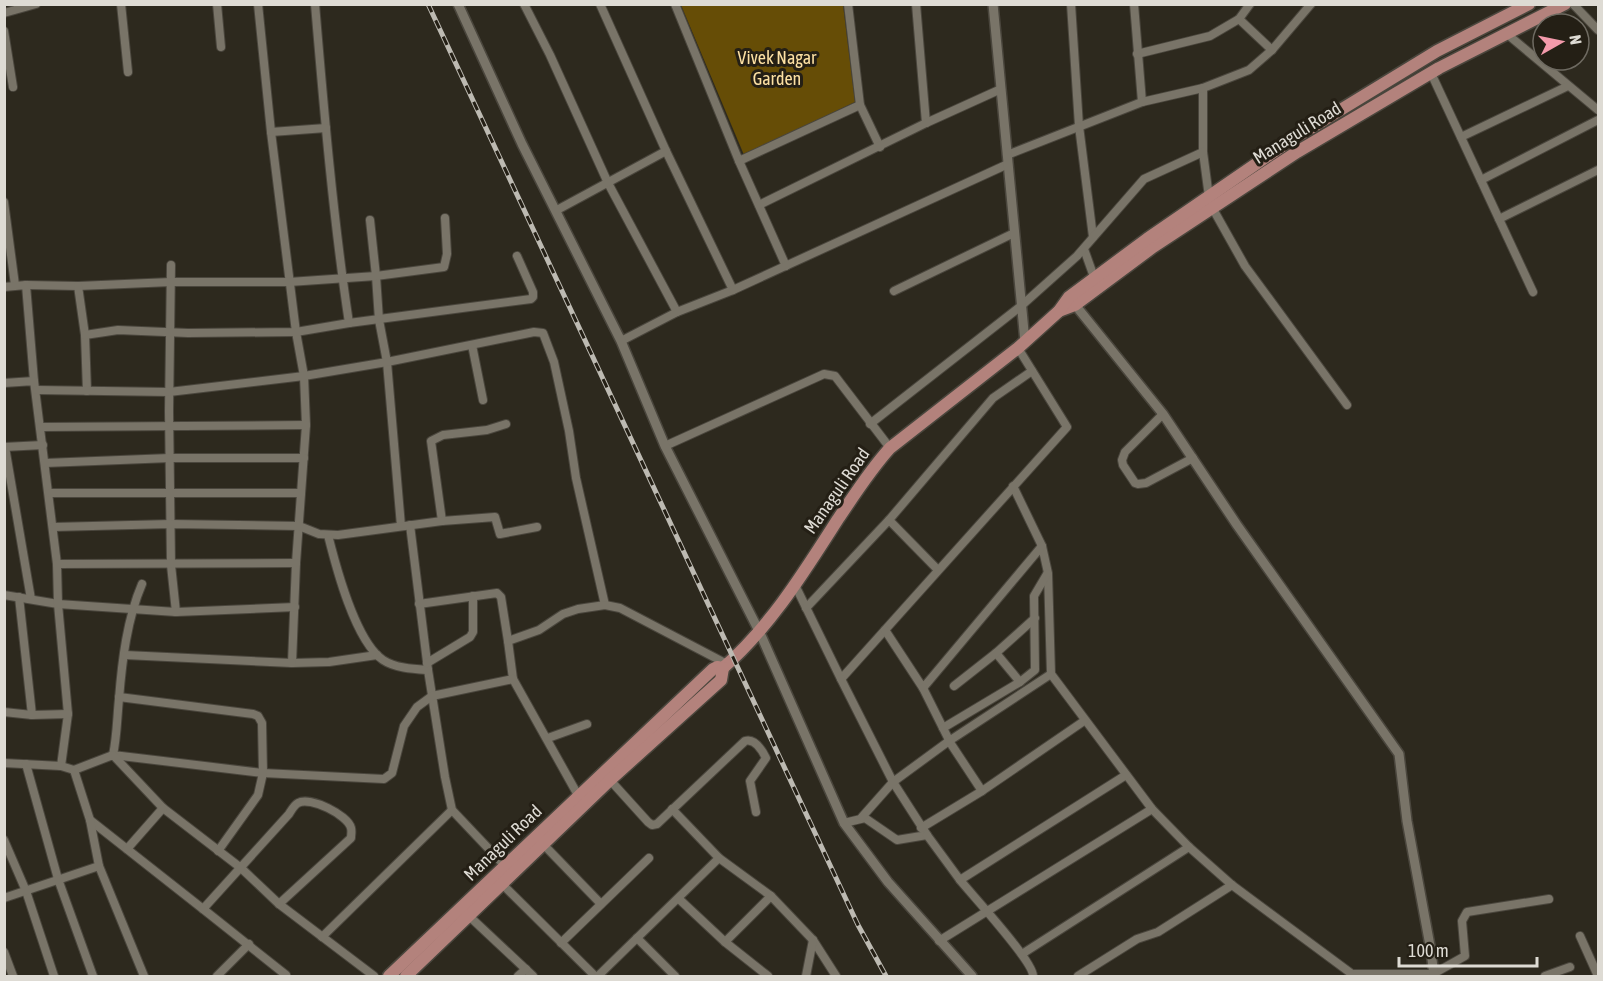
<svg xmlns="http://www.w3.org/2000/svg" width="1603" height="981" viewBox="0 0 1603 981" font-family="'Asap Condensed',sans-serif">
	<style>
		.green { fill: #664d06 }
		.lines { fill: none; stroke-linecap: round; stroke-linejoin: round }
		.minor-casing { stroke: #4a463d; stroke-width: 10 }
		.tertiary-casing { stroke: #4a463d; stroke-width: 12 }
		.primary-casing { stroke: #4a463d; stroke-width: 15 }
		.minor { stroke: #797468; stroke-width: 8 }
		.tertiary { stroke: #797468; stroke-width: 9 }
		.primary { stroke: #b3827c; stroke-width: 12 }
		.rail-casing { stroke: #bdbab2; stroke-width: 5 }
		.rail { stroke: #241f15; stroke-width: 3; stroke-dasharray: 9; stroke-linecap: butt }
		.labels { text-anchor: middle; stroke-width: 6; stroke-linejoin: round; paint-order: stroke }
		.park-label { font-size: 18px; fill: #fde1a3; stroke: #241f15 }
		.street-label { font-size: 18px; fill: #dedbd4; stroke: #241f15 }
	</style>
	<rect width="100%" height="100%" fill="#2d291e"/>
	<!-- green -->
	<path class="green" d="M681,5H843L855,102L744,155Z"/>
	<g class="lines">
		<!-- minor casing -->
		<g class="minor-casing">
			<g id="minor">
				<path d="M121,4L128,72"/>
				<path d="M217,4L221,47"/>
				<path d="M258,4L271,132L296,332L304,376L306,425L296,563L292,663L329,662L377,655"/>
				<path d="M315,4C324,111 333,217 349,323"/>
				<path d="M524,4L550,55L608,183L677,312"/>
				<path d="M600,4L666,151L733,290L677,312L621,341"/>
				<path d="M675,4L739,161L860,105L848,4"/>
				<path d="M916,4L926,123"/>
				<path d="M1071,4L1079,126L1093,237"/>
				<path d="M1134,4L1142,102"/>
				<path d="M1573,4L1598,30"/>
				<path d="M4,13L36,4"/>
				<path d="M1239,19L1272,50"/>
				<path d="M4,31L13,87"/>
				<path d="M1507,34L1598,110"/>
				<path d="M1137,54L1210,36L1239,19L1250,4"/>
				<path d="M1431,73L1533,292"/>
				<path d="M1203,88V152L1209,197L1213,209L1245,266L1347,405"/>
				<path d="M860,105L880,147"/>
				<path d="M271,132L326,128"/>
				<path d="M1461,137L1568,86"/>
				<path d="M1007,155L1142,102L1203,88L1249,70L1272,50L1311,4"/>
				<path d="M739,161L786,266"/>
				<path d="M1481,180L1598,120"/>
				<path d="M4,202L15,285"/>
				<path d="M759,205L926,123L1001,89"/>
				<path d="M557,210L666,151"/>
				<path d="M1499,219L1598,170"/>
				<path d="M370,220L376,276L379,320L387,362L401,526"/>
				<path d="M1084,249L1094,277"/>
				<path d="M171,265L169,411L171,565L176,612"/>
				<path d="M26,285L78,286L171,282H289L376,276L444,267L447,254L445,218"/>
				<path d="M78,286L85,335L87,391"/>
				<path d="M4,287L26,285L34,381"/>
				<path d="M733,290L1008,164"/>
				<path d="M894,291L1014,233"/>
				<path d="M85,335L118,330L188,333L296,332L349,323L531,299L533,297V292L517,256"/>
				<path d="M472,345L483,400"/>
				<path d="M4,383L34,381L57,564"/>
				<path d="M37,390L169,392L304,376L387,362L534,332L543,333L554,362L569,431L576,478L605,605"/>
				<path d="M1163,414L1125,452L1122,460L1123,465L1135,483L1138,484L1146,483L1193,458"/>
				<path d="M870,424L1021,306L1077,256L1144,179L1203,152"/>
				<path d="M41,427L306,425"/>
				<path d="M665,446L824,374L835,376L890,448"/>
				<path d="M4,447L43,445"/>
				<path d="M5,447L31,599"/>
				<path d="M45,463L170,458H304"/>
				<path d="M1013,486L1042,546L1048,573L1051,674L1152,809L1189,847L1232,885L1352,974H1433L1465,956L1462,921L1467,912L1549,899"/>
				<path d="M49,493H301"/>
				<path d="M889,520L938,570"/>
				<path d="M442,521L431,441L443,435L487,430L506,424"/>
				<path d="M410,525L428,670L445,777L452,810L505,866"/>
				<path d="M53,527L171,524L299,526L319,534L338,535L442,521L495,517L500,534L537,527"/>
				<path d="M328,535C336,567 355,641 383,660C395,668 413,669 428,670"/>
				<path d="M142,584C127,619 122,661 119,699C117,718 117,736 113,755L263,773L384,779L392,773L404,726L417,707L432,696L513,679L508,641L539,630L563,614L578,609L605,605L620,608L727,664"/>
				<path d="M795,585L841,679L1067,427L1018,348"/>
				<path d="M4,595L58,604L68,714L61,766"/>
				<path d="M19,597L32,715"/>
				<path d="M419,604L497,593L501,597L508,641"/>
				<path d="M295,607L176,612L58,604L57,564L296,563"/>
				<path d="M806,608L889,520L993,398L1032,371"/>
				<path d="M885,630L923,688L1042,546"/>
				<path d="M996,653L1020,682"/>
				<path d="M125,655L292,663"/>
				<path d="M427,663L470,637L473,632V596"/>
				<path d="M513,679L579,797"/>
				<path d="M841,679L893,782L927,835L897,840L865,818L844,823"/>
				<path d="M954,686L996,653L1035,618"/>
				<path d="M923,688L951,744L982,791"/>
				<path d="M119,697L253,714L258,716L262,723L263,773L258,795L218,851"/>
				<path d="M4,712L32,715L68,714"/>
				<path d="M943,728L1020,682L1035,670L1034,596L1047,574"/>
				<path d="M548,738L587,724"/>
				<path d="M4,763L61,766L74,770L113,755L163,808L241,868L279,904L374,976"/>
				<path d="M26,764L58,879L93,976"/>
				<path d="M74,770L90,820L203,909"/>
				<path d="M610,780L648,822L652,825L657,824L745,741C755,738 762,750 766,758L750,781L756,812"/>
				<path d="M862,817L893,782L949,741L1051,674"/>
				<path d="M921,828L982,791L1084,721"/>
				<path d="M927,835L960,880L1126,775"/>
				<path d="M4,840L26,891L54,976"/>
				<path d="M543,844L601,904"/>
				<path d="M127,849L163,808"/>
				<path d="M719,858L771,896"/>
				<path d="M99,866L144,976"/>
				<path d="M960,880C973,896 1034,962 1033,976"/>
				<path d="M502,884L595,976"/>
				<path d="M4,898L99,866L90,820"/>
				<path d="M679,899L725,942"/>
				<path d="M279,904L351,838C351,834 352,832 351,828C348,815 310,796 298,803C294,805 291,811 289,814L203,909L286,975"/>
				<path d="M469,916L533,976"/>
				<path d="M1580,936L1598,976"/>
				<path d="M322,937L452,810"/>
				<path d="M637,938L675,976"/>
				<path d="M939,941L1152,809"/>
				<path d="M561,943L649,858"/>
				<path d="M4,952L13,976"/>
				<path d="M1022,954L1189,847"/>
				<path d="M217,976L249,944"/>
				<path d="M518,976L526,969"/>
				<path d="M598,976L719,858L672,809"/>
				<path d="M768,976L725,942L771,896L813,940L836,976"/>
				<path d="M806,976L813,940"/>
				<path d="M1078,976L1137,939L1158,932L1232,885"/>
				<path d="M1545,976L1570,967"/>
			</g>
		</g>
		<!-- tertiary casing -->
		<g class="tertiary-casing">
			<g id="tertiary">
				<path d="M458,4L522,144L621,341L665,446L760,633L844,823L888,882L972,976"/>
				<path d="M993,4L1025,342"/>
				<path d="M1072,301L1163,414L1237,525L1399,754L1407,821L1431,951L1434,976"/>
			</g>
		</g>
		<!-- primary casing -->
		<g class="primary-casing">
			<g id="primary">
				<path d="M1059,311L1075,305L1153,247L1297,152L1439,68L1565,4"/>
				<path d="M389,976L713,669L717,667L723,668C771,626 804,572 838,519C855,494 870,470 890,448L1018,348L1059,311L1069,297L1147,239L1288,142L1437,51L1529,4"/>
				<path d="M406,976L610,780L721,680L723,668"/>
			</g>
		</g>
		<!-- minor -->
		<use href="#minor" class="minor"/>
		<!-- tertiary -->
		<use href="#tertiary" class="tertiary"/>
		<!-- primary -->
		<use href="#primary" class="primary"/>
		<!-- rail casing -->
		<g class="rail-casing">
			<path id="rail" d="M428,4L858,925L886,976"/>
		</g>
		<!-- rail -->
		<use href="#rail" class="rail"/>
	</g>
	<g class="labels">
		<!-- park labels -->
		<g class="park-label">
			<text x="777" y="64">Vivek Nagar<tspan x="777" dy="21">Garden</tspan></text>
		</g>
		<!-- street labels -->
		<g class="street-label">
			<text transform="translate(1297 133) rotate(-32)" y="6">Managuli Road</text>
			<text transform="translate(837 491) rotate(-55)" y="6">Managuli Road</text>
			<text transform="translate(503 843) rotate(-44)" y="6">Managuli Road</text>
		</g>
	</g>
	<!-- border -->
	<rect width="1603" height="981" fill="none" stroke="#dedbd4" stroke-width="12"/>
	<!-- north arrow -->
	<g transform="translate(1561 42) rotate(81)"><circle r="28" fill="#241f15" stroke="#6e6a61" stroke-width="1.5"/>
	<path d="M0-4.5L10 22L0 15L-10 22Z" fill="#f39aab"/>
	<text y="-9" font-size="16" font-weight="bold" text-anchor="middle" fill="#dedbd4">N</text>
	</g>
	<!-- scale -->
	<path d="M1399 957v9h138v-9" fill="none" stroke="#dedbd4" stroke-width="3"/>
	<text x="1408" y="957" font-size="18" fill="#dedbd4" stroke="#241f15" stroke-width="4.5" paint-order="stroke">100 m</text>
</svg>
